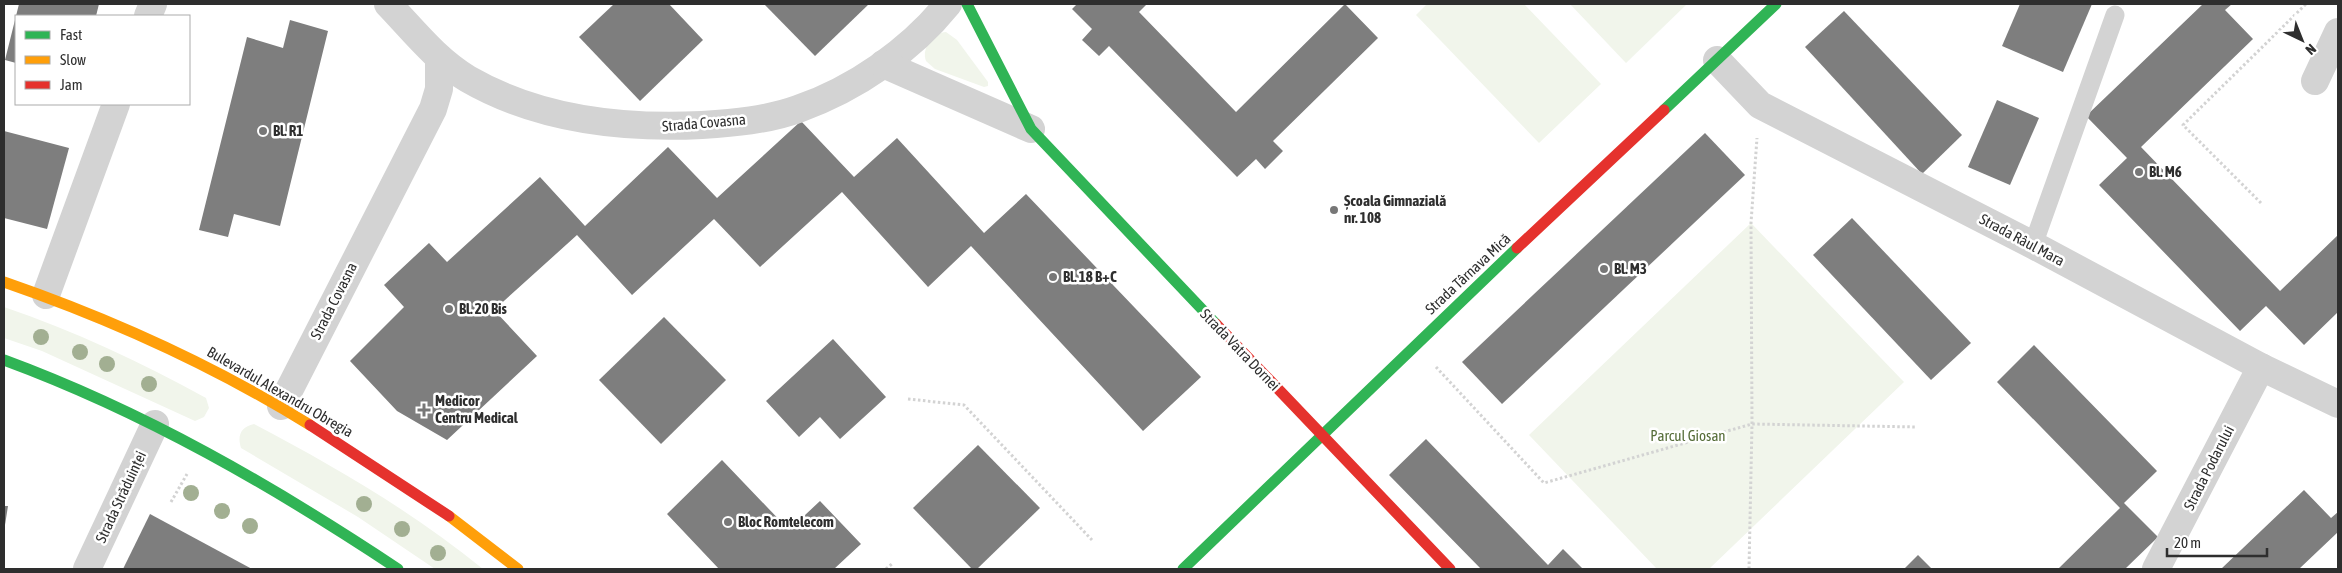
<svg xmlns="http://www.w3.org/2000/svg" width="2342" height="573" viewBox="0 0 2342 573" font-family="'Asap Condensed',sans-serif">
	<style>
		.green { fill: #f1f5eb }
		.building { fill: #7e7e7e }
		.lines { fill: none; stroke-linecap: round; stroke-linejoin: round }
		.path { stroke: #d3d3d3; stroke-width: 3; stroke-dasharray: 2.5 2.5; stroke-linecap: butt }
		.lane { stroke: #d3d3d3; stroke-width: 19 }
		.street { stroke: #d3d3d3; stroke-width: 28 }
		.fast { stroke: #30b455; stroke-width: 11 }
		.slow { stroke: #ff9f0a; stroke-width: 11 }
		.jam { stroke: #e5322d; stroke-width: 11 }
		.tree { fill: #a2af92 }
		.poi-dot { fill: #777; stroke: #fff; stroke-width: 2 }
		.labels { text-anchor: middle; stroke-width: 5; stroke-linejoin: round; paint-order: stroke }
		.street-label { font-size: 15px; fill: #2e2e2e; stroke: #fff }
		.poi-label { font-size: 15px; font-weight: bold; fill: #2e2e2e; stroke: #fff; text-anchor: start }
		.park-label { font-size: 15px; fill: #566d39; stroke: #fff }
	</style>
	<rect width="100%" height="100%" fill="#fff"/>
	<!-- green -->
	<g class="green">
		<path d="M1427,4H1524L1601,84L1539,143L1416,15Z"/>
		<path d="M1570,4H1687L1626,63Z"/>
		<path d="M946,32L957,40L988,82V86L984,87L935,69L926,61C921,48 933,33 946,32Z"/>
		<path d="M1751,223L1904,382L1709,569H1657L1529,435Z"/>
		<path d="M4,307C74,331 141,362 206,398L209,408L204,417L195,421L42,351L4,338Z"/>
		<path d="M254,424C334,466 413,512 483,569H435L358,517L241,448C237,435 241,427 254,424Z"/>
	</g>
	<!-- building -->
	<g class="building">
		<path d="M19,4H99L96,16H16V63L5,60Z"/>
		<path d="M614,4H669L703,40L640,101L579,37Z"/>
		<path d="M764,4H869L815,56Z"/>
		<path d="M1077,4H1147L1139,12L1236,112L1345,4L1378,38L1273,141L1283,151L1265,169L1256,159L1237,177L1109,46L1099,56L1082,40L1092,29L1072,9Z"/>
		<path d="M2020,4H2092L2063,72L2002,46Z"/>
		<path d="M2203,4H2232L2225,10L2253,39L2141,147L2280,291L2338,235V312L2304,345L2266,306L2240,331L2099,185L2127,158L2086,116Z"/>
		<path d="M1844,11L1962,135L1922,174L1805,47Z"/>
		<path d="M290,20L328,31L280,226L234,214L228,237L199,230L247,37L283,48Z"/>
		<path d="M1997,100L2039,118L2010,185L1968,167Z"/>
		<path d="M801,121L854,177L897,138L984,233L1026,194L1201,377L1143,431L971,246L928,287L842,192L760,267L714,219L632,295L577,235L494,310L537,356L447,440L397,411L350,361L404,307L384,285L429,243L447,262L540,177L585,226L668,147L717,198Z"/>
		<path d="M4,131L69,148L47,229L4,218Z"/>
		<path d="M1705,133L1745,175L1502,404L1462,362Z"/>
		<path d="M1852,218L1971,343L1931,380L1813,255Z"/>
		<path d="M664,317L726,380L661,444L599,380Z"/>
		<path d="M833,339L886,397L840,439L820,417L799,437L766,401Z"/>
		<path d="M2034,345L2157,471L2124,503L2158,537L2125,569H2058L2120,508L1997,382Z"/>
		<path d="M1426,439L1548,565L1563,549L1583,569H1481L1389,475Z"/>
		<path d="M978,445L1040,508L977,569H972L913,508Z"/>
		<path d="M722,460L789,530L820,501L861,544L834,569H719L667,514Z"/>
		<path d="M2304,490L2331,518L2338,512V532L2299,569H2221Z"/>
		<path d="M4,506H8L5,525H4Z"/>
		<path d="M150,514L252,569H123Z"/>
		<path d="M1918,555L1932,569H1904Z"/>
	</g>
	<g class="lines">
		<!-- path -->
		<g class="path">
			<path d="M2261,203L2183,125L2306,4"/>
			<path d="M1436,367L1544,483L1752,424L1917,427"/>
			<path d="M908,399L964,405L1092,540"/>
			<path d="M171,502L187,474"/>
			<path d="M886,569L893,563"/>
			<path d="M1749,569L1752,424L1751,223L1757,138"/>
		</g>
		<!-- lane -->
		<path class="lane" d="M2033,245L2115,15"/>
		<!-- street -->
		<g class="street">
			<path d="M388,4C413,30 436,60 468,79C539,120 621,129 702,125C733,123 768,120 798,109C855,89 910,51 948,4"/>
			<path d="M148,16L153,4"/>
			<path d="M1717,60L1760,105L2033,245L2261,367L2338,404"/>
			<path d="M883,64L1031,129"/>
			<path d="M2315,81L2338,32"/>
			<path d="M46,295L116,104"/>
			<path d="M281,406L433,109L439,89V58"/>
			<path d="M87,569L155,424"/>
			<path d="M2156,569L2261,367"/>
		</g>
		<!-- fast -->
		<g class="fast">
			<path d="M967,4L1031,129L1216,324"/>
			<path d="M1664,110L1776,4"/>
			<path d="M4,360C145,412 273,486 398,569"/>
			<path d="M1183,569L1517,248"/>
		</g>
		<!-- slow -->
		<g class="slow">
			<path d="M4,282C111,319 213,365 310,425"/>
			<path d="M449,516L518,569"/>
		</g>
		<!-- jam -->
		<g class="jam">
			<path d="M1517,248L1664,110"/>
			<path d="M1216,324L1450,569"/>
			<path d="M310,425L449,516"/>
		</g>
	</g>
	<!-- trees -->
	<g class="tree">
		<circle cx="41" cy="337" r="8"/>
		<circle cx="80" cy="352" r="8"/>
		<circle cx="107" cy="364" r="8"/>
		<circle cx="149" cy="384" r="8"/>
		<circle cx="191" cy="493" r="8"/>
		<circle cx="364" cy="504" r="8"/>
		<circle cx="222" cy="511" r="8"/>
		<circle cx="250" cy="526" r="8"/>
		<circle cx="402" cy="529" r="8"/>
		<circle cx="438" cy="553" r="8"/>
	</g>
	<!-- markers -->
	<g class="poi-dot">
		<circle cx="263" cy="131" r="5"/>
		<circle cx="2139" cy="172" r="5"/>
		<circle cx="1334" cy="210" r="5"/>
		<circle cx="1604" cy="269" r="5"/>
		<circle cx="1053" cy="277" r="5"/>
		<circle cx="449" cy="309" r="5"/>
		<path d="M421.5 402.5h5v5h5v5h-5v5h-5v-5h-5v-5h5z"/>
		<circle cx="728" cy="522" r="5"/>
	</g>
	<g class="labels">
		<!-- street labels -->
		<g class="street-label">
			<text transform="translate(704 123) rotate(-5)" y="5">Strada Covasna</text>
			<text transform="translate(2022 240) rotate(28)" y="5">Strada Râul Mara</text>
			<text transform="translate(1468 274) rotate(-43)" y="5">Strada Târnava Mică</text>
			<text transform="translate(334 301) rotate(-63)" y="5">Strada Covasna</text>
			<text transform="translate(1240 350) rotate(46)" y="5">Strada Vatra Dornei</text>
			<text transform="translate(280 392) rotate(30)" y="5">Bulevardul Alexandru Obregia</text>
			<text transform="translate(2209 468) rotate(-63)" y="5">Strada Podarului</text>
			<text transform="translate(121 497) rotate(-65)" y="5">Strada Străduinței</text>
		</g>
		<!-- poi labels -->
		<g class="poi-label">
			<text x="273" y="136">Bl. R1</text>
			<text x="2149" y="177">Bl. M6</text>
			<text x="1344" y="206">Școala Gimnazială<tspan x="1344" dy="17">nr. 108</tspan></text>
			<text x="1614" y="274">Bl. M3</text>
			<text x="1063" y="282">Bl. 18 B+C</text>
			<text x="459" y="314">Bl. 20 Bis</text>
			<text x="435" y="406">Medicor<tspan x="435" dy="17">Centru Medical</tspan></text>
			<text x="738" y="527">Bloc Romtelecom</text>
		</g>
		<!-- park labels -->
		<g class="park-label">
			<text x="1688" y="441">Parcul Giosan</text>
		</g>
	</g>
	<!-- border -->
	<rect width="2342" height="573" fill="none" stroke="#2e2e2e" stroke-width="10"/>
	<!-- legend -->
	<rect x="15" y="15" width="175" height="90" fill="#ffffff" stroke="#ababab"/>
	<rect x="25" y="31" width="25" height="8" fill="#30b455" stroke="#ababab"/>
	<text x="60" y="40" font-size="15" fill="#2e2e2e">Fast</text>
	<rect x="25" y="56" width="25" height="8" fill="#ff9f0a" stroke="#ababab"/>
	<text x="60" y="65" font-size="15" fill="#2e2e2e">Slow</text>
	<rect x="25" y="81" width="25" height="8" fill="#e5322d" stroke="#ababab"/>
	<text x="60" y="90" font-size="15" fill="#2e2e2e">Jam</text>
	<!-- north arrow -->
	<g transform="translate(2302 40) rotate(137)" stroke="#ffffff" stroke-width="4" paint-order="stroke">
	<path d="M0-4L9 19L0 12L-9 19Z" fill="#2e2e2e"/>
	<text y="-8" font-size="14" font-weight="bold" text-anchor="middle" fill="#2e2e2e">N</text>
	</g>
	<!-- scale -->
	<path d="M2167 548v8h100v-8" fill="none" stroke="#2e2e2e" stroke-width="2.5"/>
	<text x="2174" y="548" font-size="15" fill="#2e2e2e" stroke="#ffffff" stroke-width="4" paint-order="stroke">20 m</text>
</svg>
